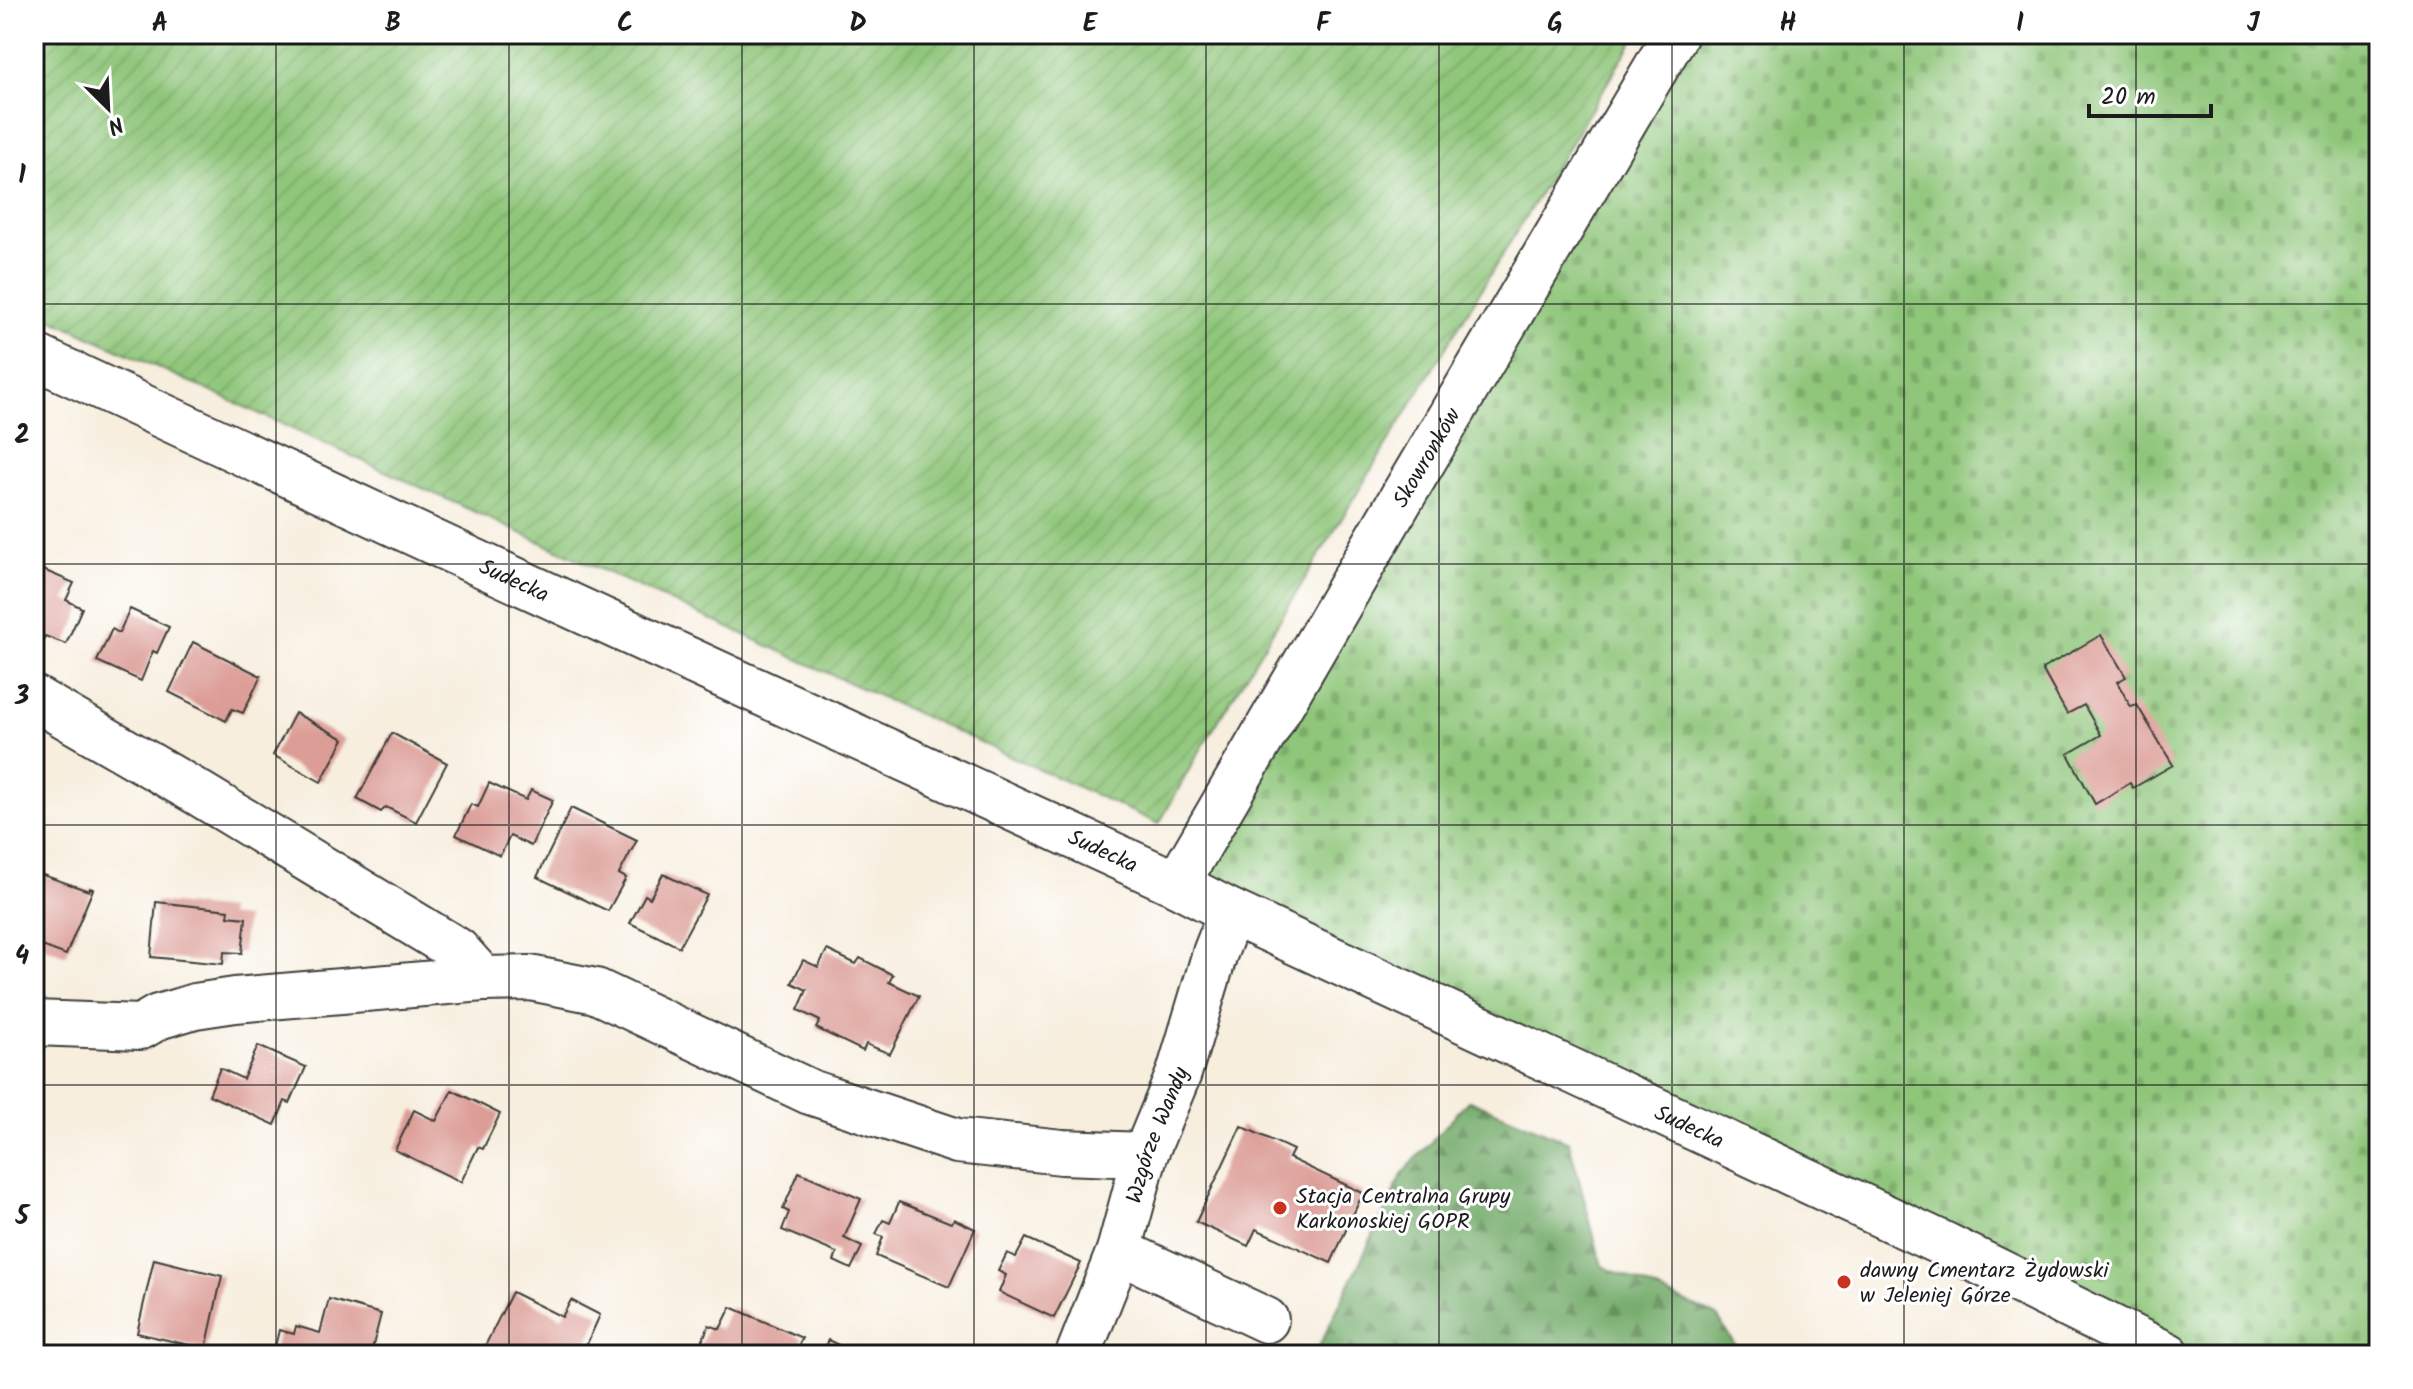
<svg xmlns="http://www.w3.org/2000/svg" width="2413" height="1389" viewBox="0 0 2413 1389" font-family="Kalam,sans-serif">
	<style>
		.forest { fill: url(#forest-firs); stroke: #486443; stroke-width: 2 }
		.cemetery { fill: url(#cemetery-stones); stroke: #56714b; stroke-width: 2 }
		.garden { fill: url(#garden-furrows); stroke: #56714b; stroke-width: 2 }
		.building { fill: #dc9d96 }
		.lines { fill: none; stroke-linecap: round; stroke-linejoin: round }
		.minor-casing { stroke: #3d3c39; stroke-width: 48 }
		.minor { stroke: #fff; stroke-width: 44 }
		.grid { fill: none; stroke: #1c1c1c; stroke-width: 2; stroke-opacity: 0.55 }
		.poi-dot { fill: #c8321e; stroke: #fff; stroke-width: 3 }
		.labels { text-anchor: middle; stroke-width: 6; stroke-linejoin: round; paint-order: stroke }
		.street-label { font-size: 22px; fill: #1c1c1c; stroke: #fff }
		.poi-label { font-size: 22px; fill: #1c1c1c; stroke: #fff; text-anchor: start }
		.neatline { fill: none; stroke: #1c1c1c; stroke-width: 3 }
		.grid-label { font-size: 26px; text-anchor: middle; font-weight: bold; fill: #1c1c1c }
	</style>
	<defs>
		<pattern id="forest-firs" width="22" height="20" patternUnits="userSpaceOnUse" patternTransform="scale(2)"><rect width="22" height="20" fill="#73ab6a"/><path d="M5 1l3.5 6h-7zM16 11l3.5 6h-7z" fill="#5e8a56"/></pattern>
		<pattern id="cemetery-stones" width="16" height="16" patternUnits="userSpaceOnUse" patternTransform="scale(2)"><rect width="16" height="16" fill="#8fc67a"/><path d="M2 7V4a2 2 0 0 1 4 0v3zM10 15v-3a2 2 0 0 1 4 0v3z" fill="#7baa69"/></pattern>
		<pattern id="garden-furrows" width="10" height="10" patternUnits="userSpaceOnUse" patternTransform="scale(2)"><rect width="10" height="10" fill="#8fc67a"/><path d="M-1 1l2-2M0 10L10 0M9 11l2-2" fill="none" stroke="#7baa69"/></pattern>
	</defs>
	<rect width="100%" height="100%" fill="#fff"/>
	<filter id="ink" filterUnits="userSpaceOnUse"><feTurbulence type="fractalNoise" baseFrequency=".0125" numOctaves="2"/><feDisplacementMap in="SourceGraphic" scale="16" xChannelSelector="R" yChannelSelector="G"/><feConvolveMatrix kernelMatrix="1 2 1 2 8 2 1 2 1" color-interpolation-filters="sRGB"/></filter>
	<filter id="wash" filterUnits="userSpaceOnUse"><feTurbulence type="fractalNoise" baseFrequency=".006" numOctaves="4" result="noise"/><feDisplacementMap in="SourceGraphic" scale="32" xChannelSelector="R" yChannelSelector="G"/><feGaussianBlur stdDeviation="1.8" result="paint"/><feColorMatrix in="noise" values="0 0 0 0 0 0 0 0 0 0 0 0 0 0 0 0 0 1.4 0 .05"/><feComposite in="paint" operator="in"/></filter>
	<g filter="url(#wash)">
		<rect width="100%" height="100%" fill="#f7eede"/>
		<!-- forest -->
		<path class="forest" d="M1469,1100L1569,1142L1602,1266L1717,1316L1741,1355H1315L1403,1173Z"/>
		<!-- cemetery -->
		<path class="cemetery" d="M1676,34H2379V1355H2168L1231,912L1195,857Z"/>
		<!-- garden -->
		<path class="garden" d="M34,34H1637L1195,759L1159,824L34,311Z"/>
		<g id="blocks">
			<!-- building -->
			<g class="building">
				<path d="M34,566L74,583L66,600L82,608L66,644L45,636L41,644L34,641Z"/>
				<path d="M130,609L169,627L157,653L153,651L141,681L97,661L112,629L119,633Z"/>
				<path d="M2101,635L2126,677L2117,682L2131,707L2137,705L2173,765L2133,788L2130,783L2095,804L2068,754L2101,735L2084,705L2067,714L2042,669Z"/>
				<path d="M193,642L261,676L243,713L232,709L226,721L169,692Z"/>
				<path d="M295,713L344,739L321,782L273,755Z"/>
				<path d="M392,733L447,763L416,822L386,807L381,812L357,799Z"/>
				<path d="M489,783L526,800L531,790L553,800L531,846L510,836L500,856L456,835L471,804L478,807Z"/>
				<path d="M571,808L637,840L619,874L626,878L608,911L537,877Z"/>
				<path d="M37,868L41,870L40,874L89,891L90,888L93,889L66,955L34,943V877Z"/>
				<path d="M663,874L707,895L679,947L630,923L645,895L650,898Z"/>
				<path d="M156,902L229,910L228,916L246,918L242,953L224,952L223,964L151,957Z"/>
				<path d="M827,950L856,964L860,958L893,975L889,982L919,996L890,1054L866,1044L863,1051L816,1028L820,1021L798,1010L807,990L792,983L803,960L818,967Z"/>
				<path d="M258,1046L306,1067L290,1103L285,1101L275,1125L209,1095L220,1068L243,1079Z"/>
				<path d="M452,1090L500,1114L483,1149L478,1147L461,1182L395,1150L414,1110L436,1121Z"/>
				<path d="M1241,1126L1293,1150L1289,1158L1363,1193L1331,1263L1256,1229L1248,1246L1196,1222Z"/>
				<path d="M799,1172L861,1199L844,1238L862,1247L851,1269L834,1261L837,1253L782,1230L789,1212L783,1209Z"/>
				<path d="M899,1202L951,1223L954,1219L975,1229L949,1287L876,1256L883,1237L876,1234L883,1220L890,1223Z"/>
				<path d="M1026,1238L1081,1263L1054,1318L999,1292L1006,1275L998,1271L1007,1253L1016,1257Z"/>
				<path d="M154,1259L222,1276L206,1349L137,1333Z"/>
				<path d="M512,1292L562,1317L571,1300L600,1315L582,1355H488L482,1352Z"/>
				<path d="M329,1299L381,1314L371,1353L273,1355L279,1330L294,1334L296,1326L320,1333Z"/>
				<path d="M731,1307L802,1338L794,1355H696L709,1325L720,1329Z"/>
				<path d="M828,1340L859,1355H821Z"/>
			</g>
		</g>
	</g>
	<g filter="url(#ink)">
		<use href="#blocks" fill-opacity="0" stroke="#3d3c39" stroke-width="2"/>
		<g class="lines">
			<!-- minor casing -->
			<g class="minor-casing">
				<g id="minor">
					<path id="s1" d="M34,356L474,561L1177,884L1231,912L1939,1242L2168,1355"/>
					<path d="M34,698L200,794L457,950L483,979"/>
					<path id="s2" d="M1177,884L1388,521L1676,34"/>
					<path d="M34,1023L141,1027L158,1017L195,1006L235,1000L483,979L530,978L596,991L810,1092L957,1141L1062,1152L1145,1155"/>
					<path d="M1119,1251L1266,1320"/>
					<path id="s3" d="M1078,1355L1119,1251L1145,1155L1179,1073L1215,953L1231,912"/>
				</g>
			</g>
			<!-- minor -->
			<use href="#minor" class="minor"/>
		</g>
	</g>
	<!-- grid -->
	<path class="grid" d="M276,34V1355M509,34V1355M742,34V1355M974,34V1355M1206,34V1355M1439,34V1355M1672,34V1355M1904,34V1355M2136,34V1355M34,304H2379M34,564H2379M34,825H2379M34,1085H2379"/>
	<!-- markers -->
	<g class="poi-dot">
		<circle cx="1280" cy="1208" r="8"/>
		<circle cx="1844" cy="1282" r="8"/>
	</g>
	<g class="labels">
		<!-- street labels -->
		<g class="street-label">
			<text dy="8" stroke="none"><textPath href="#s2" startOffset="494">Skowronków</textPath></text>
			<text dy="8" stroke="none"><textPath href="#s1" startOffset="530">Sudecka</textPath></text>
			<text dy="8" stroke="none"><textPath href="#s1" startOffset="1178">Sudecka</textPath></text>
			<text dy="8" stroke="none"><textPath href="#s1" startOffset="1826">Sudecka</textPath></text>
			<text dy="8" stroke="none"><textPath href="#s3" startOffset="234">Wzgórze Wandy</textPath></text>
		</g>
		<!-- poi labels -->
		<g class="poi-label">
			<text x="1296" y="1203">Stacja Centralna Grupy<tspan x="1296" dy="25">Karkonoskiej GOPR</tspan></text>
			<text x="1860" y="1277">dawny Cmentarz Żydowski<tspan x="1860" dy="25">w Jeleniej Górze</tspan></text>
		</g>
	</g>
	<!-- margin -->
	<rect width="2413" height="1389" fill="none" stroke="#fff" stroke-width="88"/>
	<!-- north arrow -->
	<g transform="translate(108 108) rotate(156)" stroke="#ffffff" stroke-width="6" paint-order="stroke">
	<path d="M0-6L14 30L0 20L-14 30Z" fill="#1c1c1c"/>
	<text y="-12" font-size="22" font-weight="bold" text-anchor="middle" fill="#1c1c1c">N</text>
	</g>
	<!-- scale -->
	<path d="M2089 104v12h122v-12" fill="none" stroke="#1c1c1c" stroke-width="4"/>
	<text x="2101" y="104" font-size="24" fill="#1c1c1c" stroke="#ffffff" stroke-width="6" paint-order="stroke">20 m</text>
	<rect x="44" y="44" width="2325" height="1301" class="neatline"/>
	<g class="grid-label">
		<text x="160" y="31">A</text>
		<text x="393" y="31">B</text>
		<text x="625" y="31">C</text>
		<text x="858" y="31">D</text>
		<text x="1090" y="31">E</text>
		<text x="1323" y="31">F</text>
		<text x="1555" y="31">G</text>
		<text x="1788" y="31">H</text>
		<text x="2020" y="31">I</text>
		<text x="2253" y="31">J</text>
		<text x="22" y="183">1</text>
		<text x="22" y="443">2</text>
		<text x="22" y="704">3</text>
		<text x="22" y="964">4</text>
		<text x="22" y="1224">5</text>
	</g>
</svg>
